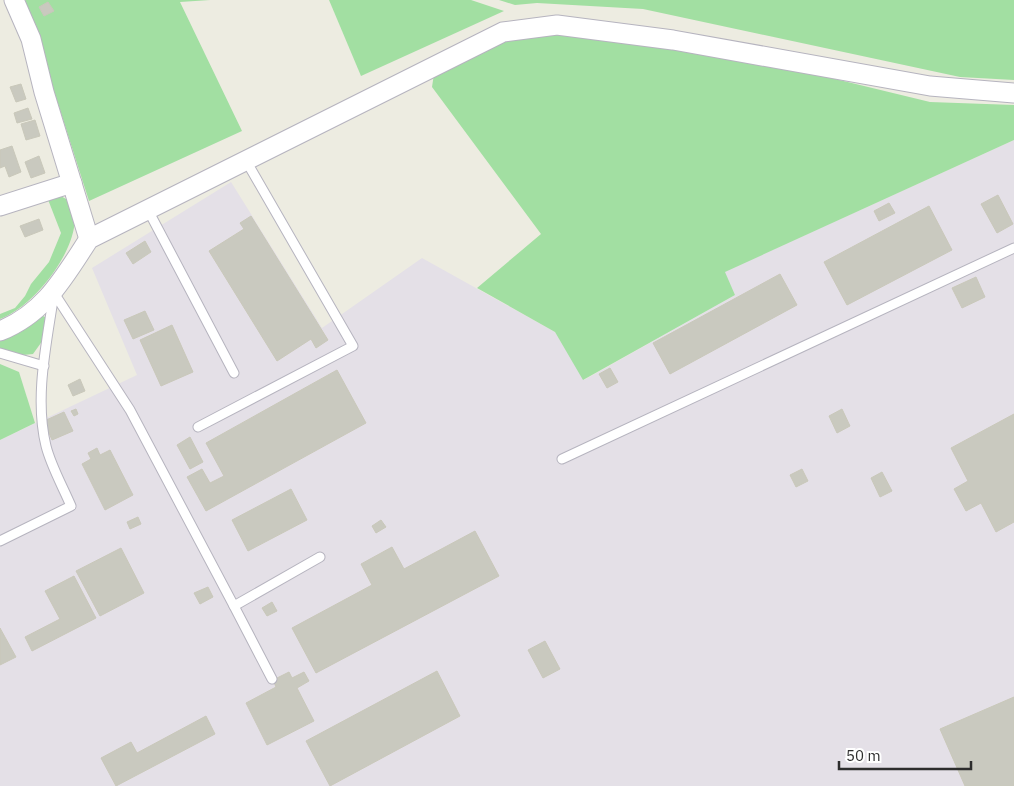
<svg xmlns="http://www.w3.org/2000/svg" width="1014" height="786" viewBox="0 0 1014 786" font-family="'IBM Plex Sans',sans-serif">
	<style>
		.industrial { fill: #e4e0e7 }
		.green { fill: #a2dfa2 }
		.building { fill: #c9c9bf; stroke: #c9c8ba }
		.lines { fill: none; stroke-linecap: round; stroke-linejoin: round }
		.service-casing { stroke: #b6b4bf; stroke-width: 11 }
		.minor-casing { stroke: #b6b4bf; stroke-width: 21 }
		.service { stroke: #fff; stroke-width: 9 }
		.minor { stroke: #fff; stroke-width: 19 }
	</style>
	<rect width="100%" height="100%" fill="#edece1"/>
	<!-- industrial -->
	<path class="industrial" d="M1014,140V786H0V440L137,375L92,268L231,182L322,328L422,258L555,332L584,380L735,295L724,272Z"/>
	<!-- green -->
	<g class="green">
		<path d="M25,0H210L180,2L242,131L89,201Z"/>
		<path d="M329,0H471L504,11L361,76Z"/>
		<path d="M499,0H1014V80L960,77L643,9L537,3L515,5Z"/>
		<path d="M557,29L794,69L930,102L1014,105V140L725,272L735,295L583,380L555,332L477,288L541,234L432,87L434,74L489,43Z"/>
		<path d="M59,195L73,203C73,208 75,214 75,219C74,255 33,307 0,319V314L15,308L25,296L31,284L49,262L61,233L47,197Z"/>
		<path d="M43,316L47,318L43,340L33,354L23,355L0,348V338Z"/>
		<path d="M0,364L19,372L35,423L0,440Z"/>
	</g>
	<!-- building -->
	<g class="building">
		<path d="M48,2L54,11L44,16L39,7Z"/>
		<path d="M21,84L26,99L16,102L10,87Z"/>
		<path d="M28,108L32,119L17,123L14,113Z"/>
		<path d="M35,120L40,136L26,140L21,124Z"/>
		<path d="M12,146L21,172L9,177L5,166L0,168V150Z"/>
		<path d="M39,156L45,173L31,178L25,162Z"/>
		<path d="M998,195L1013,224L997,233L981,204Z"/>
		<path d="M889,203L895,213L879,221L874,211Z"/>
		<path d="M929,206L952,250L847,305L824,262Z"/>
		<path d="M251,216L328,340L316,348L311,339L277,361L209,251L244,229L240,223Z"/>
		<path d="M39,219L43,230L25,237L20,226Z"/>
		<path d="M145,241L151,252L133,264L126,253Z"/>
		<path d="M780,274L797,305L670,374L653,343Z"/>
		<path d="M976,277L985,297L962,308L952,288Z"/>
		<path d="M145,311L154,330L133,339L124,320Z"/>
		<path d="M172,325L193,372L161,386L140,340Z"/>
		<path d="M610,368L618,382L607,388L599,374Z"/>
		<path d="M337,370L366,423L206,511L187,477L202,469L210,483L224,476L206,443Z"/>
		<path d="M80,379L85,391L73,396L68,385Z"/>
		<path d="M76,409L78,414L74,416L71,411Z"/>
		<path d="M842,409L850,426L837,433L829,416Z"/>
		<path d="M64,412L73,431L52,440L44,421Z"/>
		<path d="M1014,414V522L996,532L981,503L966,511L954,489L968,481L951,448Z"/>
		<path d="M190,437L203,462L190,469L177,445Z"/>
		<path d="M97,448L100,455L110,450L133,495L105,510L82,464L91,459L88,453Z"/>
		<path d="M802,469L808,481L796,487L790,475Z"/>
		<path d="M882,472L892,491L880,497L871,478Z"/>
		<path d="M291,489L307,520L248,551L232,520Z"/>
		<path d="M138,517L141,524L130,529L127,522Z"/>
		<path d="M381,520L386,527L376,533L372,526Z"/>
		<path d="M475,531L499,576L316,673L292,628L372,585L361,564L392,547L404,569Z"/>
		<path d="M121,548L144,593L100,616L76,571Z"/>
		<path d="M74,576L96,618L32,651L25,637L60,619L45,591Z"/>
		<path d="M208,587L213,597L200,604L194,593Z"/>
		<path d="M272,602L277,611L267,616L262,608Z"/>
		<path d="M0,628L16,657L0,665Z"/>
		<path d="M545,641L560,669L543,678L528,650Z"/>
		<path d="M437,671L460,716L330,786L306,741Z"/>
		<path d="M289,672L292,678L304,672L309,681L297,688L314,721L267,745L246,703L276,687L273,680Z"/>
		<path d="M1014,697V786H965L940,729Z"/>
		<path d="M206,716L215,734L116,786L101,758L131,742L137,753Z"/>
	</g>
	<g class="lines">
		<!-- service casing -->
		<g class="service-casing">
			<g id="service">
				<path d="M148,210L234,373"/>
				<path d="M0,353L44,366"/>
				<path d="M198,427L353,346L245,159"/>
				<path d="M562,459L1014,248"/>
				<path d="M0,541L71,506C63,487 51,466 46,446C34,397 47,342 54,293L130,410L234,606L320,557"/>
				<path d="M234,606L272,679"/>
			</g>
		</g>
		<!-- minor casing -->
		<g class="minor-casing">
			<g id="minor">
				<path d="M14,0L31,39L44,92L89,239"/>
				<path d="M0,206L72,183"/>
				<path d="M0,331C45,313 64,277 89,239L503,32L557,25L673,40L930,86L1014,93"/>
			</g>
		</g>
		<!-- service -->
		<use href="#service" class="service"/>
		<!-- minor -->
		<use href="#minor" class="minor"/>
	</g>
	<!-- scale -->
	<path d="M839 761v8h132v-8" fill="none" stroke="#2d2d2d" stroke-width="2.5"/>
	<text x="846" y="761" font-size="15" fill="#2d2d2d" stroke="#ffffff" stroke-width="4" paint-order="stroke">50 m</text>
</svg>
